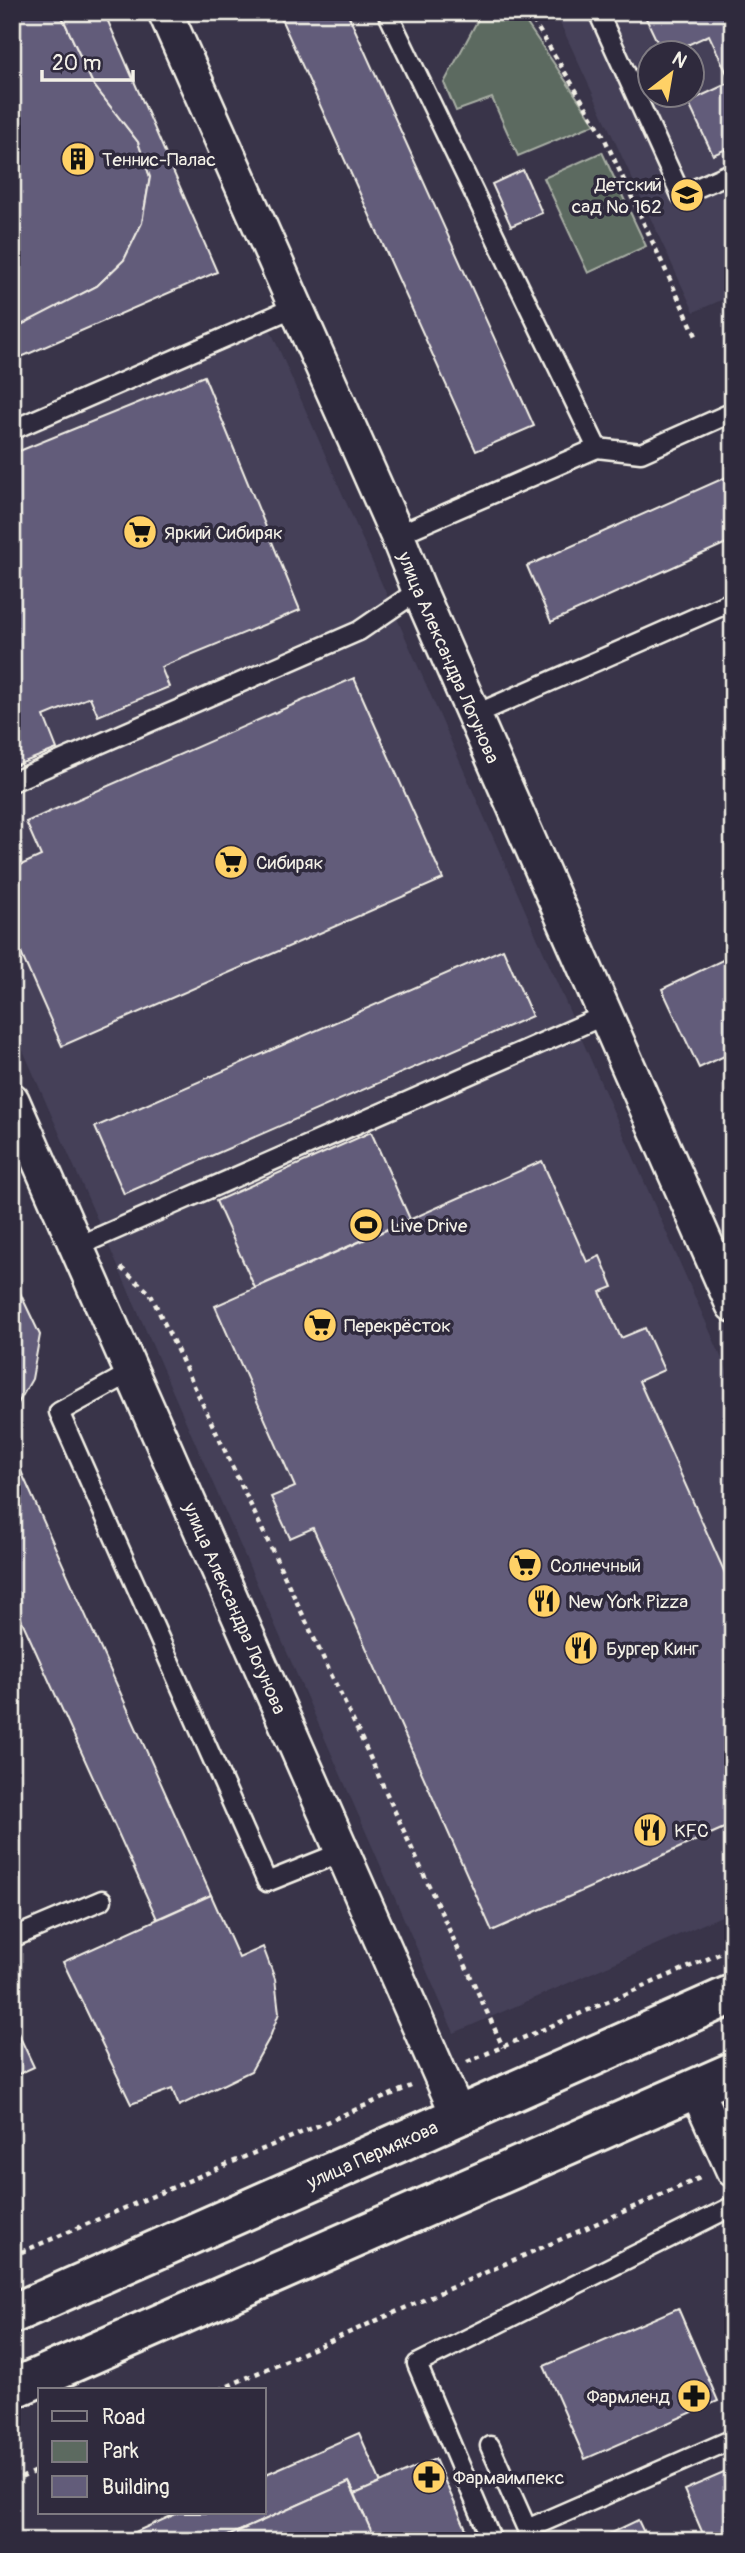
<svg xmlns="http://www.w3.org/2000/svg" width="745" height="2553" viewBox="0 0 745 2553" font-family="Pangolin,sans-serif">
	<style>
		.built { fill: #454058; fill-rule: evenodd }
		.green { fill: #5c6a60; stroke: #a8aea4; stroke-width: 2 }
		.building { fill: #625c7a; stroke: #f4f1e8; stroke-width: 2 }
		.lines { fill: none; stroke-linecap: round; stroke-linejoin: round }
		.service-casing { stroke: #f4f1e8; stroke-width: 23 }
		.minor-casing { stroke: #f4f1e8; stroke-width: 38 }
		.secondary-casing { stroke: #f4f1e8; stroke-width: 44 }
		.path { stroke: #f4f1e8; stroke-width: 4.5; stroke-dasharray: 5 5; stroke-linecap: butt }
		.service { stroke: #2f2a3d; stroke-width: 18 }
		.minor { stroke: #2f2a3d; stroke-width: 33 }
		.secondary { stroke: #2f2a3d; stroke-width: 38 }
		.labels { text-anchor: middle; stroke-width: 7; stroke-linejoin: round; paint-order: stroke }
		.poi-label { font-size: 19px; fill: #f4f1e8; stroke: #2f2a3d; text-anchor: start }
		.street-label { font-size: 19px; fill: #f4f1e8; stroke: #2f2a3d }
	</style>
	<rect width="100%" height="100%" fill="#393449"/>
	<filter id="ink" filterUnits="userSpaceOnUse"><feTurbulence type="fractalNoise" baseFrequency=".0143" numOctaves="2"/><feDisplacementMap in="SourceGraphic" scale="14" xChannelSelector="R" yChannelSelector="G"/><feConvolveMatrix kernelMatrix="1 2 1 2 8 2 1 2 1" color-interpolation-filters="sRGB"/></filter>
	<g filter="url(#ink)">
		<!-- built -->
		<g class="built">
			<path d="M555,12H733V295L694,312ZM650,52H692V94H650Z"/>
			<path d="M270,329L733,1384V1911L454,2033L12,1025V442Z"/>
		</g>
		<!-- green -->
		<g class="green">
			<path d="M482,12H519L595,124L518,156L492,98L456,111L444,83Z"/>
			<path d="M602,152L646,246L588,273L544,178Z"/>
		</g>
		<!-- building -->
		<g class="building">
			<path d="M12,12H60L93,84L138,142L150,177L142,223L124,260L97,286L12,331Z"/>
			<path d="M60,12H104L217,272L12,361V331L17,327L97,286L124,260L142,223L150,177L138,142L93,84Z"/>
			<path d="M278,12H347L534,426L476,451Z"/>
			<path d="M643,12H733V26L729,28L733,36V146L713,155L688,102L731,82L709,35L672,52H662Z"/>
			<path d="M523,170L542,213L511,226L492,184Z"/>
			<path d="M204,376L300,610L161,667L169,687L98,716L90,697L44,716L57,749L12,767V454Z"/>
			<path d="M733,474V540L551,622L527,566Z"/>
			<path d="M354,678L443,879L62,1046L12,933V869L41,856L26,822Z"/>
			<path d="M503,949L532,1016L124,1194L95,1127Z"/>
			<path d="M733,955V1052L699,1068L662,989Z"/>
			<path d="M371,1132L410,1219L255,1288L216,1201Z"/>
			<path d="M542,1161L587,1262L600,1256L613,1287L600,1292L621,1338L645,1328L664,1370L639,1381L733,1591V1824L492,1931L313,1528L290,1538L271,1497L295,1487L215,1306Z"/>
			<path d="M12,1276L40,1335L32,1379L12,1414Z"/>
			<path d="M12,1451L211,1895L157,1919L12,1599Z"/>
			<path d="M211,1895L239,1958L263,1947L275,1979L279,2013L270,2037L251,2071L179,2106L172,2089L131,2104L63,1962Z"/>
			<path d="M12,2020L34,2067L12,2077Z"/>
			<path d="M678,2308L718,2401L585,2459L544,2366Z"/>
			<path d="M359,2433L381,2483L355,2494L349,2482L217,2541H115L178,2513H264V2475Z"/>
			<path d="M435,2459L467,2531L445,2541H375L355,2494Z"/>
			<path d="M733,2469V2541H706L684,2490Z"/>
			<path d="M349,2482L374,2537L365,2541H217Z"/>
			<path d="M638,2520L648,2541H594Z"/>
		</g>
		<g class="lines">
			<!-- service casing -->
			<g class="service-casing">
				<g id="service">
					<path d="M387,12L597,448L397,535"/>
					<path d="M598,12L681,195L733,172"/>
					<path d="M12,430L295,307"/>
					<path d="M597,448L641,453L733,412"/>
					<path d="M474,715L733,601"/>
					<path d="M12,782L359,631L419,590"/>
					<path d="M76,1247L605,1015"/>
					<path d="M132,1372L59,1412L267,1882L342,1852"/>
					<path d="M12,1938L102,1900"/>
					<path d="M490,2446L527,2529L733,2439"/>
					<path d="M492,2541L417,2364L733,2206"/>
				</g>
			</g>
			<!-- minor casing -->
			<g class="minor-casing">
				<g id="minor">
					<path id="s1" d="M165,12L397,535L419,590L733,1305"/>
					<path id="s2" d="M12,1100L458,2115"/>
					<path d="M696,2088L733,2170"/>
				</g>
			</g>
			<!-- secondary casing -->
			<g class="secondary-casing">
				<g id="secondary">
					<path id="s3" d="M12,2314L733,1994"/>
					<path d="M12,2389L733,2072"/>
				</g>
			</g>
			<!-- path -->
			<g class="path">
				<path d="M528,12L602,133L697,338"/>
				<path d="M121,1268L150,1293L357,1729L503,2047"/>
				<path d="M467,2062L733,1948"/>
				<path d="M12,2256L411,2086"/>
				<path d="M219,2390L702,2177"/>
				<path d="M12,2482L40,2469"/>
			</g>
			<!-- service -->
			<use href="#service" class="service"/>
			<!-- minor -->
			<use href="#minor" class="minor"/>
			<!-- secondary -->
			<use href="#secondary" class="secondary"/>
		</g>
	</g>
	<!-- icons -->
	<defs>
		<g id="building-disc" transform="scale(1.75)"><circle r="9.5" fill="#ffd166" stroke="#2f2a3d"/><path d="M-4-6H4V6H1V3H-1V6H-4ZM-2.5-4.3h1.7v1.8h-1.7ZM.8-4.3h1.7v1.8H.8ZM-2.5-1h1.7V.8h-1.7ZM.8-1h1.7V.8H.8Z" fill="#111"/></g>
		<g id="school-disc" transform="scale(1.75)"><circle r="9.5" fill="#ffd166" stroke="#2f2a3d"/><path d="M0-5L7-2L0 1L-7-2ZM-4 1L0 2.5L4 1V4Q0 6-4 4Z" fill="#111"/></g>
		<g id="supermarket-disc" transform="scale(1.75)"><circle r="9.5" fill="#ffd166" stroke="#2f2a3d"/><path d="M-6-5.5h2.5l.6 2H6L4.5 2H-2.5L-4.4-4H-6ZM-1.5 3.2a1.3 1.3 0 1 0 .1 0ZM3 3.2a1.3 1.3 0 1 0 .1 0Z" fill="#111"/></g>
		<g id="stadium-disc" transform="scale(1.75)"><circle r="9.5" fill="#ffd166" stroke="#2f2a3d"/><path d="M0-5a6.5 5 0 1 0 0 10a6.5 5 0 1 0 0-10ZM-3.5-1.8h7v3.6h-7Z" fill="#111"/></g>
		<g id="restaurant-disc" transform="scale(1.75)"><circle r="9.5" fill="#ffd166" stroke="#2f2a3d"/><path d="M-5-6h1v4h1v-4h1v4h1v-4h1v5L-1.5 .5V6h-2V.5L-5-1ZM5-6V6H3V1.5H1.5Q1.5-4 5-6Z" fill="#111"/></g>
		<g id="pharmacy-disc" transform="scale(1.75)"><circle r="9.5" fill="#ffd166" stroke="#2f2a3d"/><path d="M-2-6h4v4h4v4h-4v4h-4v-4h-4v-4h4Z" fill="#111"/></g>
	</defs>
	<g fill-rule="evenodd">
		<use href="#building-disc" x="78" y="159"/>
		<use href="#school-disc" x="687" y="195"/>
		<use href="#supermarket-disc" x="140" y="532"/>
		<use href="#supermarket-disc" x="231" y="862"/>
		<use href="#stadium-disc" x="366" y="1225"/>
		<use href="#supermarket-disc" x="320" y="1325"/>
		<use href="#supermarket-disc" x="525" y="1565"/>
		<use href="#restaurant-disc" x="544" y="1601"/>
		<use href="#restaurant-disc" x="581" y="1648"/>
		<use href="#restaurant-disc" x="650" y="1830"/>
		<use href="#pharmacy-disc" x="694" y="2396"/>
		<use href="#pharmacy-disc" x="429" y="2477"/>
	</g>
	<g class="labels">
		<!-- poi labels -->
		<g class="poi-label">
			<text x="102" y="166">Теннис-Палас</text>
			<text x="662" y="191" text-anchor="end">Детский<tspan x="662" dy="22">сад № 162</tspan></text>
			<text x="164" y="539">Яркий Сибиряк</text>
			<text x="256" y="869">Сибиряк</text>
			<text x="390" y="1232">Live Drive</text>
			<text x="344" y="1332">Перекрёсток</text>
			<text x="550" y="1572">Солнечный</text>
			<text x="568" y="1608">New York Pizza</text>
			<text x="606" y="1655">Бургер Кинг</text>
			<text x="674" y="1837">KFC</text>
			<text x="670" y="2403" text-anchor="end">Фармленд</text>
			<text x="453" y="2484">Фармаимпекс</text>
		</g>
		<!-- street labels -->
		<g class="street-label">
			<text dy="7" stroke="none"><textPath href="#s1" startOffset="705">улица Александра Логунова</textPath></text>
			<text dy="7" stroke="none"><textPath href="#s2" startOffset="555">улица Александра Логунова</textPath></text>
			<text dy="7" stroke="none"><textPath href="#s3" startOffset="394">улица Пермякова</textPath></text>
		</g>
	</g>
	<!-- margin -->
	<rect width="745" height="2553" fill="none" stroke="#2f2a3d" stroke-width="42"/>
	<rect x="21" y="21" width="703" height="2511" fill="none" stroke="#f4f1e8" stroke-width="2.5" filter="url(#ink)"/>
	<!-- legend -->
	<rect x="38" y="2388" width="228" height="126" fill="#2f2a3d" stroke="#7e7a81" stroke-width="2"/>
	<rect x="52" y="2411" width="35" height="10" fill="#2f2a3d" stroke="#7e7a81" stroke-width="2"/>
	<text x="102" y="2424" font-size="21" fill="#f4f1e8">Road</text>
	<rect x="52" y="2441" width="35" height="21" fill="#5c6a60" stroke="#7e7a81" stroke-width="2"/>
	<text x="102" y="2458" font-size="21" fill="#f4f1e8">Park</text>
	<rect x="52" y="2476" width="35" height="21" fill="#625c7a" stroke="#7e7a81" stroke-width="2"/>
	<text x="102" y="2494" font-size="21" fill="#f4f1e8">Building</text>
	<!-- north arrow -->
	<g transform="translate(671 74) rotate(31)"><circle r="33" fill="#2f2a3d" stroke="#7e7a81" stroke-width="2"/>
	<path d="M0-5L12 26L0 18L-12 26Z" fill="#ffd166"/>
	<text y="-10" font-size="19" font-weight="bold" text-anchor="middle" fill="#f4f1e8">N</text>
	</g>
	<!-- scale -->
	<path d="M42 70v10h91v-10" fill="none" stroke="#f4f1e8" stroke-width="3.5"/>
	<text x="52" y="70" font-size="21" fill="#f4f1e8" stroke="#2f2a3d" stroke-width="5" paint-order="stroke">20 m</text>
</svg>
